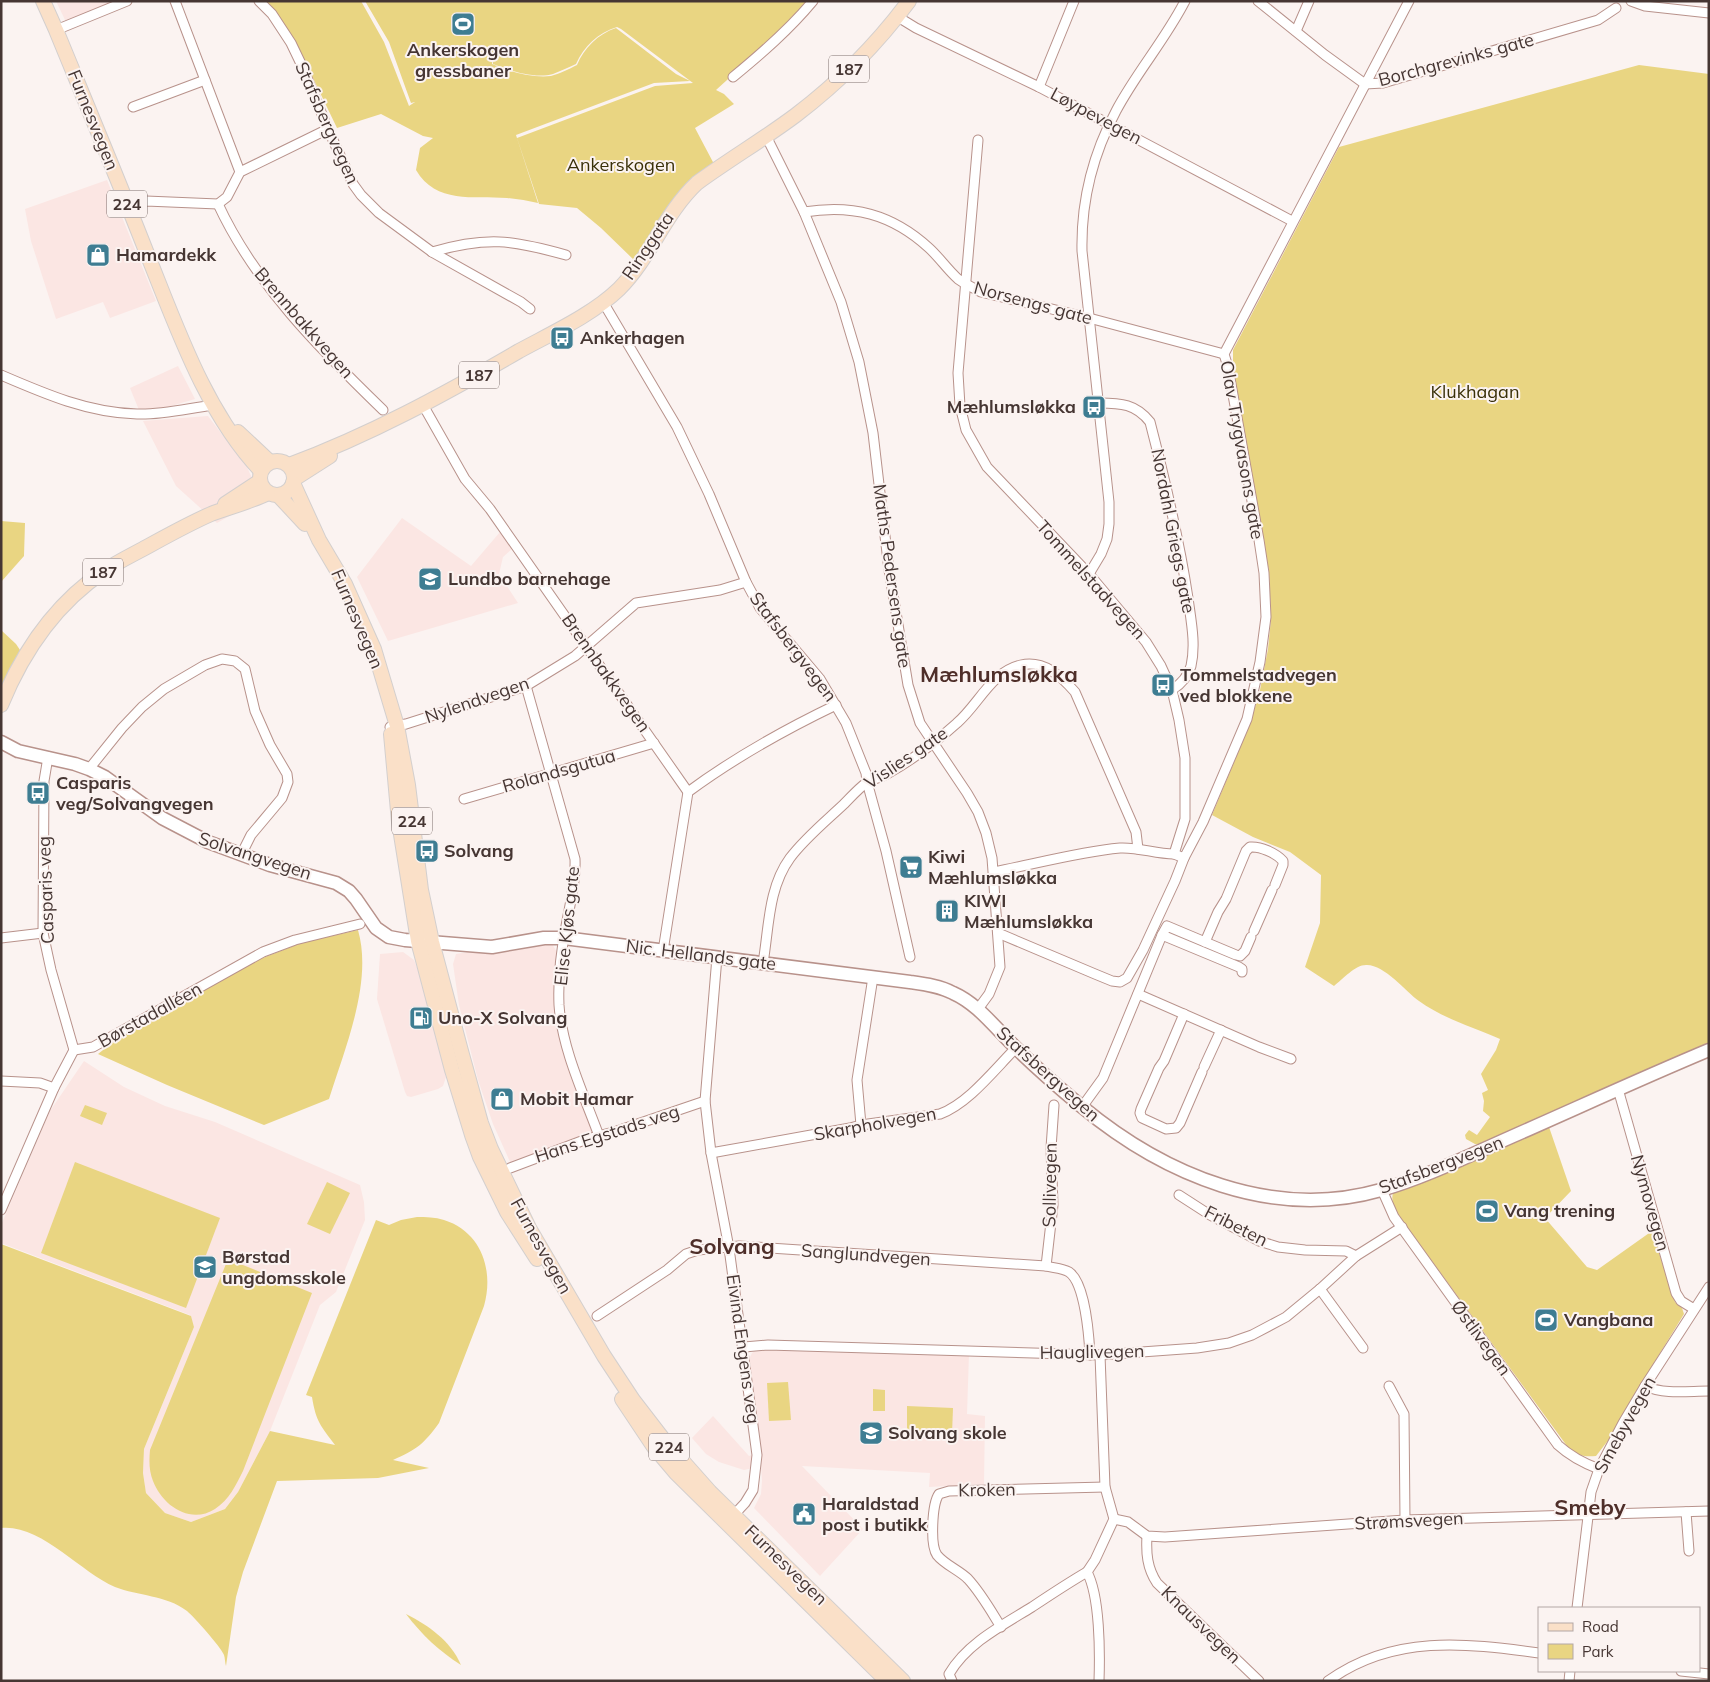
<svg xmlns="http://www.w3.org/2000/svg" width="1710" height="1682" viewBox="0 0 1710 1682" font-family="Mulish,sans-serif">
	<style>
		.built { fill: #fbe6e3 }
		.green { fill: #e9d582 }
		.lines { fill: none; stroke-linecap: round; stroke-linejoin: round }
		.street-casing { stroke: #b8928b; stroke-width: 11 }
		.secondary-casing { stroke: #b8928b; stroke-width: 15 }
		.primary-casing { stroke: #d3cfce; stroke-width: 16 }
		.street { stroke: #fff; stroke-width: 9 }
		.secondary { stroke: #fff; stroke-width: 12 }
		.primary { stroke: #fae0c8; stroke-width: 14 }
		.labels { text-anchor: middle; stroke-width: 4; stroke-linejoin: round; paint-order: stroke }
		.shield { fill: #fbf3f1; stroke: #7c6f6c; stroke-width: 1 }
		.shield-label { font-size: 16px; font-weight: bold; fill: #463633 }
		.poi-label { font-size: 18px; font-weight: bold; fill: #463633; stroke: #fbf3f1; text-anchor: start }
		.street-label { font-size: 18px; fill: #463633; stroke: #fbf3f1 }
		.park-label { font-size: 18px; fill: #393008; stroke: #fbf3f1 }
		.district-label { font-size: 22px; font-weight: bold; fill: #4e2e29; stroke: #fbf3f1 }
	</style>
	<rect width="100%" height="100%" fill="#fbf3f1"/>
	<!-- built -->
	<g class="built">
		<path d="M56,1H117L66,22Z"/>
		<path d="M107,180L156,301L110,318L103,302L56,319L31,241L25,209Z"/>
		<path d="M178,366L195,399L161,409L139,410L130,388Z"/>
		<path d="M208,416L247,467L261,498L217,523L176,486L143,421Z"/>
		<path d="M402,518L471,566L500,532L512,549L503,557L499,574L518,603L388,641L357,577Z"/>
		<path d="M552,944L557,952L556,993L594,1134L511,1164L493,1124L478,1080L459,1005L453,964L456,954L469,952L494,954Z"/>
		<path d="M403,952L414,960L424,985L446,1077L443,1086L438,1089L411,1097L407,1096L405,1092L377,999L380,954Z"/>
		<path d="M84,1061L124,1087L165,1106L215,1122L360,1185L364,1202L365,1220L336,1292L320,1305L270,1431L238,1492L225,1509L191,1522L165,1513L146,1493L143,1473L144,1449L194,1327L190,1315L1,1243V1225L50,1111Z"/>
		<path d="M756,1350L969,1354L967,1414L985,1416L984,1484L929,1487L930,1473L802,1466L863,1529L820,1576L754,1508L761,1494L762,1481L760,1451L748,1361L752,1353Z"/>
		<path d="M713,1416L749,1456L754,1454L753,1468L744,1470L719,1462L706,1454L692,1438Z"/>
	</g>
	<!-- green -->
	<g class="green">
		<path d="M266,1H361L384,42L409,106L415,102L411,103L389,42L365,1H809L759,51L716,90L724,94L734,104L695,128L714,164L635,261L601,228L577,208L539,204L517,138L655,86L693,83L621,29L617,27C598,33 584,46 576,64C569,67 561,71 553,74C535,79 510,71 493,64L492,54V64C510,72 532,78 551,76C559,74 569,69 577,65C584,48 598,34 616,28L676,74L690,81L654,83L516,135L538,203C528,201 518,199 507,198C473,196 436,204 416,170L420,148L433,138L423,136L381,114L337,128L299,49L273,8Z"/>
		<path d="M1639,65L1709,74V1045L1483,1145L1475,1144L1466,1139L1465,1135L1469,1130L1477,1135L1490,1117L1483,1111L1484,1101L1482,1093L1488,1090L1481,1074L1496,1050L1500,1039C1475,1028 1442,1018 1419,1001C1405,991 1384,964 1366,965C1355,965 1343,979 1334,986L1305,967L1320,923L1321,875L1290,852L1253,837L1212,815L1250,724L1260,690L1268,649L1271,619L1269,572L1233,369V350L1339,147Z"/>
		<path d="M1,521L25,523L24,556L1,582Z"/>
		<path d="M1,630L16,644L20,650L1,691Z"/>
		<path d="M358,930C373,982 345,1048 329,1099L264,1125L167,1085L98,1054L117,1039L260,959L301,943Z"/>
		<path d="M85,1105L107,1113L102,1125L80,1116Z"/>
		<path d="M1549,1127L1571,1191L1545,1218L1587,1267L1597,1270L1652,1231L1675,1302L1682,1308L1684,1314L1624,1412L1610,1438L1596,1456C1584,1457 1576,1456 1567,1446L1396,1212C1393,1204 1390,1197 1395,1189Z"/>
		<path d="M75,1162L220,1218L186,1308L41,1253Z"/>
		<path d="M327,1182L350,1193L330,1234L307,1224Z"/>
		<path d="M417,1217C426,1217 435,1217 444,1220C482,1232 494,1271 484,1306L439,1423C423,1445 417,1449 393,1460L429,1468L378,1478L277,1481L243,1572L236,1597L226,1666C225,1663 225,1658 224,1655C221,1647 194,1617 187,1611C166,1595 138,1596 115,1587C80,1572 41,1524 1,1528V1244L191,1316L194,1327L144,1449L143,1473L146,1493L165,1513L191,1522L225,1509L238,1492L270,1431L335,1445C321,1426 316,1422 312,1397L306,1395L376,1220L389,1225L401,1220Z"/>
		<path d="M228,1259L312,1293L243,1471C236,1485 229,1500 215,1509C190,1525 162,1505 153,1481C149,1471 149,1461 150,1450Z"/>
		<path d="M788,1382L791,1420L769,1421L767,1383Z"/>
		<path d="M873,1389L885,1390V1411H873Z"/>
		<path d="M907,1406L953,1408L952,1434L907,1433Z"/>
		<path d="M406,1614C429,1626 450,1640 461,1665C439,1651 422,1635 406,1614Z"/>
	</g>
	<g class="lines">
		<!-- street casing -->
		<g class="street-casing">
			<g id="street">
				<path d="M175,1L240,172"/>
				<path d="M259,1L272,14L291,43L303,68L328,129L353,184L361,195L379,213L432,252L521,302L530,309"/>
				<path d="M1258,1L1325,55L1365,84L1383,83L1598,20L1616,8"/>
				<path d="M1631,1L1645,6L1709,13"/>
				<path d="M898,17L916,28L1039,87L1292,221"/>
				<path d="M56,30L127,1"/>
				<path d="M1296,31L1309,1"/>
				<path d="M733,77C761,54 789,30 813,1"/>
				<path d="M1039,87L1074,1"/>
				<path d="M133,107L205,80"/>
				<path d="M766,136L804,212L841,302L859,362L873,433L889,570L908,685L920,723L967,793L978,812L986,833L992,858L1000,967L989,994L978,1009"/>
				<path d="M978,140L958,373L960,406L966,430L987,467L1089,574L1146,642L1161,666L1172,690L1179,720L1185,758V819L1174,854C1155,854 1139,847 1120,848C1078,852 1035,864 994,872"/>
				<path d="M218,204C255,284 320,349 383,410"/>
				<path d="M128,206L137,202L146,201L218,204L227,197L240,172L328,129"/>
				<path d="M804,212C852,204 892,214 929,248C939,257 947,269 958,279C965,284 973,288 981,292L1089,318L1224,354"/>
				<path d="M432,252C487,236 512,240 566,255"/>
				<path d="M603,302L677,427L709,494L746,582L760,608L820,679L846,723L866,773L867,782L886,851L910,957"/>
				<path d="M1,375C45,394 89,413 137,414C163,415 189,408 214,405"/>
				<path d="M1099,403C1121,403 1136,404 1150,422C1165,480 1179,538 1188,598C1191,621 1196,644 1191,666C1188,677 1181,684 1172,690"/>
				<path d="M423,405L465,479L490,509L688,792"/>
				<path d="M1089,574L1101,554L1107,539L1109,524V502L1082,251C1081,203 1093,154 1116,111C1136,73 1165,40 1185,1"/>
				<path d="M526,686L575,859C576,881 570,904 566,926C561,951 558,980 559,1005C562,1049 584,1095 599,1136"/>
				<path d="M390,727L406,724L526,686L575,656L636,603L720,590L746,582"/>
				<path d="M48,757L44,781L43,933L51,970L74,1050"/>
				<path d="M89,769L122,728L142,707L164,689L205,665L222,659L235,661L245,669L255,711L270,745L287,774L288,782L282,798L251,835L241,855"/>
				<path d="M464,799L654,743"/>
				<path d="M1174,854L1184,858L1203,822L1247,719L1260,662L1266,617L1264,573L1259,540L1228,367L1224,354L1409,1"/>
				<path d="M1254,931L1272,890"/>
				<path d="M998,933L1095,974L1112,981L1120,982L1127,978L1143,950L1175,881L1184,858"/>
				<path d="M1162,935L1167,926L1236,955L1240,956L1245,951L1251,937"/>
				<path d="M1,938L43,933"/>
				<path d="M1205,942L1218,912L1226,899L1246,851L1250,847C1260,846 1276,853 1283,861V865L1275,885"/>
				<path d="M663,951L688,792C734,758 784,730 836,705"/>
				<path d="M717,957L705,1101L711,1153L729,1248L757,1455L753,1490L745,1503L731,1518"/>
				<path d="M763,963C769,928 768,888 790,858C805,838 826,821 844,804C851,797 858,789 866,783C872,779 880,778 887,774C912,760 936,742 957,723C979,704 991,672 1021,665C1044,660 1061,676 1075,692L1136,832L1138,849"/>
				<path d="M1138,994L1259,1047L1291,1059"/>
				<path d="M1184,1014L1164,1061L1159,1068L1141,1109L1140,1113L1142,1118L1166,1129L1176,1128L1180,1123L1202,1072"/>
				<path d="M74,1050L93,1047L263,952L295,940L360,924"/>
				<path d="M1204,1067L1221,1030"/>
				<path d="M1,1081L40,1083L54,1088"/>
				<path d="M1618,1089L1676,1293L1681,1301L1694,1309"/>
				<path d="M1082,1107L1103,1078L1162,935L1239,967L1242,969V972"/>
				<path d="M861,1125L857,1080L873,977"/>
				<path d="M711,1153L850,1128L861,1125L940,1114C969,1103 994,1070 1016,1048"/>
				<path d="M510,1168L587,1139L617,1131L705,1101"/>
				<path d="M1382,1190L1394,1217L1558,1445C1570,1456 1583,1463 1599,1469"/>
				<path d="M1179,1195L1210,1215L1259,1241L1278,1247L1305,1250L1346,1251L1356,1256"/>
				<path d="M1,1210L54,1088L74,1050"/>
				<path d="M1046,1266L1053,1205L1051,1148L1054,1105"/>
				<path d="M1320,1289L1363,1348"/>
				<path d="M597,1316L667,1270L686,1254L698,1250L739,1246L1046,1266C1053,1268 1062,1268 1069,1272C1085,1283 1089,1336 1090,1355"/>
				<path d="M744,1347L768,1345L1100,1355L1197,1348L1229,1343L1252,1335L1286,1317L1320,1289L1356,1256L1402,1227"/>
				<path d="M1389,1386L1404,1414L1405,1520"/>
				<path d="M1645,1386C1665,1395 1688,1391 1709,1391"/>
				<path d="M1686,1512L1689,1551"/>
				<path d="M1114,1519L1128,1522L1147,1536L1165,1537L1405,1520L1709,1511"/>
				<path d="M1147,1536C1146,1553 1147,1568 1157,1583L1259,1681"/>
				<path d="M1577,1608L1591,1492L1599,1469L1623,1423L1645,1386L1709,1287"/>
				<path d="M1001,1627C991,1611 981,1593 968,1579C959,1570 945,1565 937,1555C930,1545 932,1504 939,1494L949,1491L1105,1487"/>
				<path d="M1681,1671L1709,1674"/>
				<path d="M952,1681L949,1674C967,1643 1003,1625 1032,1607C1050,1595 1068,1583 1087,1572"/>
				<path d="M1099,1681C1100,1653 1100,1596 1087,1572L1095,1560L1114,1519L1105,1487L1100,1355"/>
				<path d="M1328,1681C1393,1634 1465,1643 1539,1653"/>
				<path d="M1569,1681L1570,1671"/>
			</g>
		</g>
		<!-- secondary casing -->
		<g class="secondary-casing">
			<path id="secondary" d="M1,742L18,751L75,764L89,769L105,777L162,818L208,842L270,865L336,883L349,891L356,899L376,928L389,937L405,940L492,947L544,938H564L910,982C924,984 940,986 953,993C976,1003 993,1025 1011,1043C1033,1065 1057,1086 1081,1106C1164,1175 1273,1221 1381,1190C1426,1177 1468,1156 1511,1137C1577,1108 1642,1078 1709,1050"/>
		</g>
		<!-- primary casing -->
		<g class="primary-casing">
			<g id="primary">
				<path d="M43,1L56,30C86,103 117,177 146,251C176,325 205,412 261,471"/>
				<path d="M238,432L270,462"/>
				<circle cx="277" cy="478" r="17"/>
				<path d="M289,465C370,435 445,394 519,351C552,333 592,315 619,289C651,257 664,214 697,183C730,159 764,139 796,115C838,83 877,44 909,1"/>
				<path d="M294,479L330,456"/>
				<path d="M293,483L319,540L345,584L374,649L397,726L408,785L421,890L432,942L461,1051L481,1123L491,1149L529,1228L604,1356L633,1400L663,1439L710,1492L903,1681"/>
				<path d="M278,495L305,524"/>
				<path d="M225,504L260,481"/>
				<path d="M1,705C23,651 55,604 104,571C116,563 130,556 143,549C165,537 188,524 211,514C230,507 250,502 268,493"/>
				<path d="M391,734L399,822L418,941L452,1070L472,1135L480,1157L507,1212L537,1259"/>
				<path d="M622,1399L654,1447L676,1473L887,1681"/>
			</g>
		</g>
		<!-- street -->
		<use href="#street" class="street"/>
		<!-- secondary -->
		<use href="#secondary" class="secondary"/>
		<!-- primary -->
		<use href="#primary" class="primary"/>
	</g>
	<!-- icons -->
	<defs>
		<g id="stadium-square" transform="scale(1.25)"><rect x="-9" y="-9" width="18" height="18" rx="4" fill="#3e7d92" stroke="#fbf3f1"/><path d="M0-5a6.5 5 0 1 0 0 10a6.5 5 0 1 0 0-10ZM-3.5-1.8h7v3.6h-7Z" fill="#fff"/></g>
		<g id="shop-square" transform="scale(1.25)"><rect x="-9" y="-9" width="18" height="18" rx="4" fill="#3e7d92" stroke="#fbf3f1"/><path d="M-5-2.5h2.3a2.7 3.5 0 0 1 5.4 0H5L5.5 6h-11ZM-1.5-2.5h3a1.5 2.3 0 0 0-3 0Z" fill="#fff"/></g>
		<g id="bus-square" transform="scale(1.25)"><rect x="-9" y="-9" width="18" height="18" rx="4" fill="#3e7d92" stroke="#fbf3f1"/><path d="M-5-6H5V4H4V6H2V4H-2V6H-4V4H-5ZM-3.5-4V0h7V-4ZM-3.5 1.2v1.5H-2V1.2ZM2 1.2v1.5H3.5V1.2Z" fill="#fff"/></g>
		<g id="school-square" transform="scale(1.25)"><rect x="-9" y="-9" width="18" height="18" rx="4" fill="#3e7d92" stroke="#fbf3f1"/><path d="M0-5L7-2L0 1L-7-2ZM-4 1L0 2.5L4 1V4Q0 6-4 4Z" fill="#fff"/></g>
		<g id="supermarket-square" transform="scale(1.25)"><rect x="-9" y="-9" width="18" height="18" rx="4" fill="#3e7d92" stroke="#fbf3f1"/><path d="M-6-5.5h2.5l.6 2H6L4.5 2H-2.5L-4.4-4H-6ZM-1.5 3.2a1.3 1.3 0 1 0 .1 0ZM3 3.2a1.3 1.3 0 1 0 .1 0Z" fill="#fff"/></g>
		<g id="building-square" transform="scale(1.25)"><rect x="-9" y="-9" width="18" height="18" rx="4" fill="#3e7d92" stroke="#fbf3f1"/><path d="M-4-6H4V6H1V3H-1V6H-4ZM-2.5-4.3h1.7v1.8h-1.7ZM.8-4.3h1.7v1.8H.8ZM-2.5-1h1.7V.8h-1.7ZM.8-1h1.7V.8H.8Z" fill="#fff"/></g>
		<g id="fuel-square" transform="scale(1.25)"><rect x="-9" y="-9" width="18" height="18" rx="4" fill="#3e7d92" stroke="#fbf3f1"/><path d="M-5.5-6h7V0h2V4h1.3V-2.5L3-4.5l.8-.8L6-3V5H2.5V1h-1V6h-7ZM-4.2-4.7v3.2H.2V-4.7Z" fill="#fff"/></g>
		<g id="civic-square" transform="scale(1.25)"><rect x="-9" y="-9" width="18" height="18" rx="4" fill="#3e7d92" stroke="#fbf3f1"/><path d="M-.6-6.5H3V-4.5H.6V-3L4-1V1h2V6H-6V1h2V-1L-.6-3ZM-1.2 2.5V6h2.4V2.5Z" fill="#fff"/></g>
	</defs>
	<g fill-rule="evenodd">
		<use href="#stadium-square" x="463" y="24"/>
		<use href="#shop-square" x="98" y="255"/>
		<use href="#bus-square" x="562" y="338"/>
		<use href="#bus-square" x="1094" y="407"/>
		<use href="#school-square" x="430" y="579"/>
		<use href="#bus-square" x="1163" y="685"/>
		<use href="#bus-square" x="38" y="793"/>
		<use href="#bus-square" x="427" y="851"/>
		<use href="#supermarket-square" x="911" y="867"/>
		<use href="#building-square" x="947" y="911"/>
		<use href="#fuel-square" x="421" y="1018"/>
		<use href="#shop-square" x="502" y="1099"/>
		<use href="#stadium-square" x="1487" y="1211"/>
		<use href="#school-square" x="205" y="1267"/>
		<use href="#stadium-square" x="1546" y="1320"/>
		<use href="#school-square" x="871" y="1433"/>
		<use href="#civic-square" x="804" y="1514"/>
	</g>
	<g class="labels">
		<!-- shield labels -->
		<g class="shield">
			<rect x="829" y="55.5" width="40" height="27" rx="4"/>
			<rect x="107" y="190.5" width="40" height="27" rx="4"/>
			<rect x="459" y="361.5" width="40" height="27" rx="4"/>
			<rect x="83" y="558.5" width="40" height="27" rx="4"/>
			<rect x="392" y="807.5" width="40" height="27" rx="4"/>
			<rect x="649" y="1433.5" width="40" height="27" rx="4"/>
		</g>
		<g class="shield-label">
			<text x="849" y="75">187</text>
			<text x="127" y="210">224</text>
			<text x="479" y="381">187</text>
			<text x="103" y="578">187</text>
			<text x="412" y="827">224</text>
			<text x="669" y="1453">224</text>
		</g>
		<!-- poi labels -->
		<g class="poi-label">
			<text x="463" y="56" text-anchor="middle">Ankerskogen<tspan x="463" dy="21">gressbaner</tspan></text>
			<text x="116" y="261">Hamardekk</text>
			<text x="580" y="344">Ankerhagen</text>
			<text x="1076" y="413" text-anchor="end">Mæhlumsløkka</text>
			<text x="448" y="585">Lundbo barnehage</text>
			<text x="1180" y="681">Tommelstadvegen<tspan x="1180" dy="21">ved blokkene</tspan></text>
			<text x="56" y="789">Casparis<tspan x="56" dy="21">veg/Solvangvegen</tspan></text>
			<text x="444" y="857">Solvang</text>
			<text x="928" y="863">Kiwi<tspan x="928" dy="21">Mæhlumsløkka</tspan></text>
			<text x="964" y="907">KIWI<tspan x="964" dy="21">Mæhlumsløkka</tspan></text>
			<text x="438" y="1024">Uno-X Solvang</text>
			<text x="520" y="1105">Mobit Hamar</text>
			<text x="1504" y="1217">Vang trening</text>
			<text x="222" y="1263">Børstad<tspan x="222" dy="21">ungdomsskole</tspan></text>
			<text x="1564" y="1326">Vangbana</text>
			<text x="888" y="1439">Solvang skole</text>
			<text x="822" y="1510">Haraldstad<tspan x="822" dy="21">post i butikk</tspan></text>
		</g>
		<!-- street labels -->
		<g class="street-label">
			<text transform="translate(1456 60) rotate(-15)" y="6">Borchgrevinks gate</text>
			<text transform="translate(1096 116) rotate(28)" y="6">Løypevegen</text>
			<text transform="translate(93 120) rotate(68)" y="6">Furnesvegen</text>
			<text transform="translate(327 123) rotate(66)" y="6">Stafsbergvegen</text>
			<text transform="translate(648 246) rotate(-56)" y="6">Ringgata</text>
			<text transform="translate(1033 303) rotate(15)" y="6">Norsengs gate</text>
			<text transform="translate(304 323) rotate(49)" y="6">Brennbakkvegen</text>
			<text transform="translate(1242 450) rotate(80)" y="6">Olav Trygvasons gate</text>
			<text transform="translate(1173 531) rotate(79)" y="6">Nordahl Griegs gate</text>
			<text transform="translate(892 576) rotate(82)" y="6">Maths Pedersens gate</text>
			<text transform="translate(1091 580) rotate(48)" y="6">Tommelstadvegen</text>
			<text transform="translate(357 619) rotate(67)" y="6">Furnesvegen</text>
			<text transform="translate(793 647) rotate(53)" y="6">Stafsbergvegen</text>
			<text transform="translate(606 673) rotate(55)" y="6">Brennbakkvegen</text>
			<text transform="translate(477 700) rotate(-19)" y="6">Nylendvegen</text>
			<text transform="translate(906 758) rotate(-34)" y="6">Vislies gate</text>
			<text transform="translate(559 771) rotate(-16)" y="6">Rolandsgutua</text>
			<text transform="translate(255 856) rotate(18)" y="6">Solvangvegen</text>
			<text transform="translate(46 890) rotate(-92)" y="6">Casparis veg</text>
			<text transform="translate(567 926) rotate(-84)" y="6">Elise Kjøs gate</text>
			<text transform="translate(701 955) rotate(7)" y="6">Nic. Hellands gate</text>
			<text transform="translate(150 1015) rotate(-29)" y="6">Børstadalléen</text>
			<text transform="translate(1048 1074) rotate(42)" y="6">Stafsbergvegen</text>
			<text transform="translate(875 1124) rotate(-10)" y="6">Skarpholvegen</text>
			<text transform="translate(607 1134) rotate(-18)" y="6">Hans Egstads veg</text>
			<text transform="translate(1441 1165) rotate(-21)" y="6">Stafsbergvegen</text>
			<text transform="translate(1050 1185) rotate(-89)" y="6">Sollivegen</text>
			<text transform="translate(1650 1203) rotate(74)" y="6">Nymovegen</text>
			<text transform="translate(1236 1226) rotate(27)" y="6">Fribeten</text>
			<text transform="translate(541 1246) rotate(61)" y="6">Furnesvegen</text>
			<text transform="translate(866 1255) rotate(4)" y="6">Sanglundvegen</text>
			<text transform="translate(1481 1338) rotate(54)" y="6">Østlivegen</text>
			<text transform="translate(743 1349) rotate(82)" y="6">Eivind Engens veg</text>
			<text transform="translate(1092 1352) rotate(-1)" y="6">Hauglivegen</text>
			<text transform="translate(1625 1425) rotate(-61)" y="6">Smebyvegen</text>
			<text transform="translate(987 1490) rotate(-1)" y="6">Kroken</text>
			<text transform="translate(1409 1521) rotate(-3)" y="6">Strømsvegen</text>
			<text transform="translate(786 1565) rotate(44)" y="6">Furnesvegen</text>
			<text transform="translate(1201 1625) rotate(44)" y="6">Knausvegen</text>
		</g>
		<!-- park labels -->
		<g class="park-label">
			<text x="621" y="171">Ankerskogen</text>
			<text x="1475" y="398">Klukhagan</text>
		</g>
		<!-- district labels -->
		<g class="district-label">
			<text x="999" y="682">Mæhlumsløkka</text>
			<text x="732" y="1254">Solvang</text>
			<text x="1590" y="1515">Smeby</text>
		</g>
	</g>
	<!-- border -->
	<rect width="1710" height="1682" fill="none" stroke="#463633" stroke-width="5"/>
	<!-- legend -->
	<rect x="1538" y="1607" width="162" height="65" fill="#fbf3f1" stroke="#b3a7a5"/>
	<rect x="1548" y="1623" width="25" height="8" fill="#fae0c8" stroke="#b3a7a5"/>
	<text x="1582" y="1632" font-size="15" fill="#463633">Road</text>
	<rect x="1548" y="1644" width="25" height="15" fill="#e9d582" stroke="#b3a7a5"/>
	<text x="1582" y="1657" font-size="15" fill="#463633">Park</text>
</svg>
